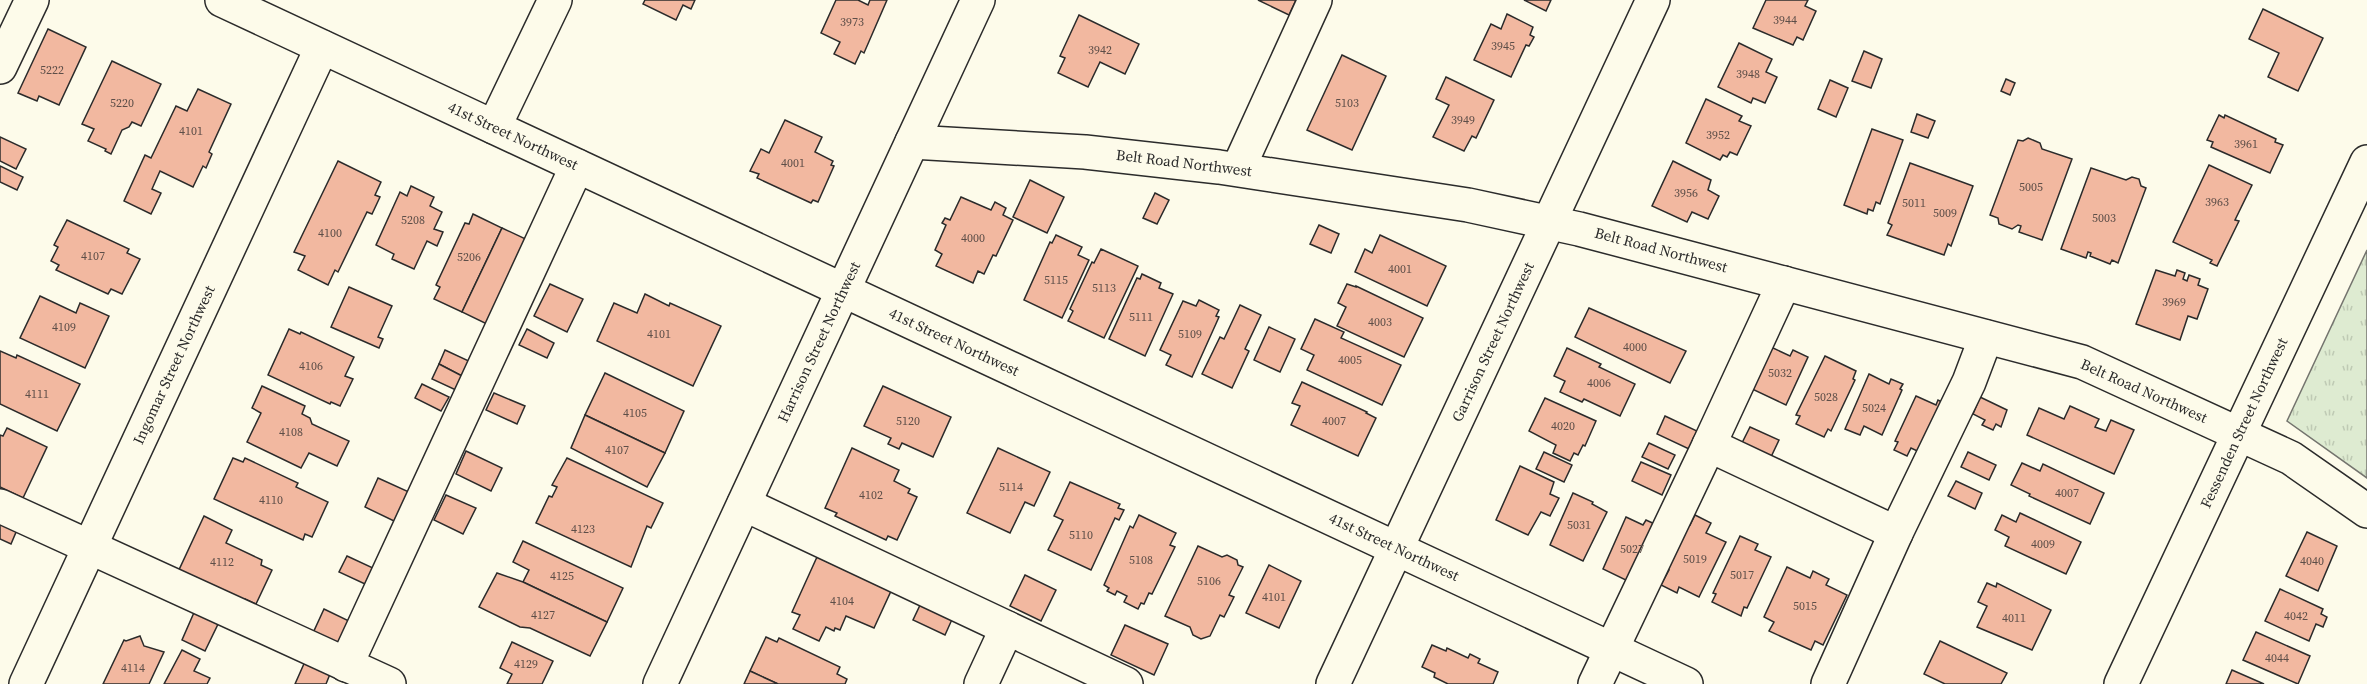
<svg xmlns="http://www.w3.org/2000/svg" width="2367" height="684" viewBox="0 0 2367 684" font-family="'Source Serif 4',serif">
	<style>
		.park { fill: url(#park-tufts); stroke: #74746e; stroke-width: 1.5 }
		.building { fill: #f2b8a0; stroke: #2b2b2b; stroke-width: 1.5 }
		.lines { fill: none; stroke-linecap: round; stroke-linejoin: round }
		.minor-casing { stroke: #2b2b2b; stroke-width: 36 }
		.minor { stroke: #fdfbea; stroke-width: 33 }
		.labels { text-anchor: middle; stroke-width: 4.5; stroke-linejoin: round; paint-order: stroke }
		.number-label { font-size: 12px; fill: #5d4e48 }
		.street-label { font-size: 15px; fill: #2b2b2b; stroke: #fdfbea }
	</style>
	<defs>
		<pattern id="park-tufts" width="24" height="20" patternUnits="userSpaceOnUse" patternTransform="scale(1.5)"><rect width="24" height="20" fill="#deebd1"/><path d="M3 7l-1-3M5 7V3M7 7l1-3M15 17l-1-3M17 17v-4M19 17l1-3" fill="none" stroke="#bfcab4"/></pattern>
	</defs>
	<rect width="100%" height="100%" fill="#fdfbea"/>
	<!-- park -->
	<path class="park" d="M2367,250V478L2287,421Z"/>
	<!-- building -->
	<g class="building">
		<path d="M645,0H695L691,9L683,5L676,20L643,4Z"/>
		<path d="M836,0H858L868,5L870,0H887L864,53L861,51L855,64L834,54L840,42L821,33Z"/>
		<path d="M1258,0H1296L1289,15Z"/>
		<path d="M1524,0H1551L1546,11Z"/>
		<path d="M1766,0H1808L1805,6L1816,11L1803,40L1797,37L1793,45L1753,28Z"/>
		<path d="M2263,9L2323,38L2298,91L2268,77L2279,53L2249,39Z"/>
		<path d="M1507,14L1533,27L1530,35L1534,37L1529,46L1526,45L1511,77L1474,60L1491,24L1501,29Z"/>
		<path d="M1079,15L1139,44L1125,74L1100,62L1088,87L1058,73L1065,58L1060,56Z"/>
		<path d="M48,29L86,47L59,105L39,96L37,101L18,93Z"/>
		<path d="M1739,43L1772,59L1766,72L1777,77L1765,103L1753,98L1751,103L1718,87Z"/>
		<path d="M1864,51L1882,59L1871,88L1852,81Z"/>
		<path d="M1342,55L1386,76L1352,150L1307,130Z"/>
		<path d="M112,61L161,84L141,126L132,122L129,127L122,130L111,154L105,151L106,149L88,141L94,129L82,124Z"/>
		<path d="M1446,77L1494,100L1476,138L1472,136L1464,151L1433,137L1449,105L1436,99Z"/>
		<path d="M2006,79L2015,83L2010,95L2001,91Z"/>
		<path d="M1830,80L1848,88L1836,117L1818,109Z"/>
		<path d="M198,89L231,104L209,152L212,154L206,168L203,166L193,187L160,171L152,189L161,193L151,214L124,201L145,155L151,158L176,106L187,111Z"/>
		<path d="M1706,99L1742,116L1739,121L1751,126L1737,155L1730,152L1727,157L1723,155L1720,160L1686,143Z"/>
		<path d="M1917,114L1935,121L1928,138L1911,132Z"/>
		<path d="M2219,115L2224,118L2225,115L2276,139L2275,142L2283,145L2270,173L2211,147L2213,142L2207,140Z"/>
		<path d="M785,120L822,137L815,152L833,161L831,165L834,166L818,202L813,200L811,203L757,178L759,174L750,171L761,149L769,153Z"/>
		<path d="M1872,129L1903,140L1880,204L1876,202L1873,211L1868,209L1867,214L1844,205Z"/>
		<path d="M0,137L26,149L16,169L0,161Z"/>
		<path d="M2028,138L2040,143L2042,149L2072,159L2042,240L2019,232L2021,226L2018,225L2012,229L1999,224L1998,218L1990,215L2018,140L2023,141Z"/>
		<path d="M338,161L381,182L375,195L380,197L372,214L367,212L338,272L335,270L328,285L298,270L305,256L294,252Z"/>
		<path d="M1673,161L1711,180L1708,190L1719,196L1708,219L1692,212L1687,222L1652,206Z"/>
		<path d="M1910,163L1973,186L1951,246L1948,244L1944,255L1887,235L1892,225L1888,223Z"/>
		<path d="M2209,165L2252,185L2235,220L2239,221L2217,266L2210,263L2212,260L2173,242Z"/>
		<path d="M0,166L23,177L17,190L0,182Z"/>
		<path d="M2091,168L2126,180L2132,177L2139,179L2141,186L2146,188L2118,263L2112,260L2110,264L2090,256L2091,253L2088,252L2086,258L2061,249Z"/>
		<path d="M1030,180L1064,197L1047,233L1013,217Z"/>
		<path d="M411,186L434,197L430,206L442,212L434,229L443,232L437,246L427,241L414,269L392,259L394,254L376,245L400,192L407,196Z"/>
		<path d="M1155,193L1169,200L1157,224L1143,218Z"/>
		<path d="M961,197L991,210L995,202L1006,208L1003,215L1013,220L996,256L993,255L984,274L978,271L973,283L936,266L942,254L935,250L946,225L942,223L945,218L950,220Z"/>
		<path d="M473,214L502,228L462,312L434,299L440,287L436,285L465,223L469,224Z"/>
		<path d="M67,220L129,249L127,253L140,259L122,294L111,289L108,294L56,270L59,265L51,261L58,247L54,245Z"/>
		<path d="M1319,225L1339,234L1331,253L1310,244Z"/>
		<path d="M502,228L530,241L491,326L462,312Z"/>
		<path d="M1056,235L1082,247L1078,255L1089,260L1062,318L1024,300L1050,242L1052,243Z"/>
		<path d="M1380,235L1446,266L1427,306L1355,272L1365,249L1372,253Z"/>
		<path d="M1101,249L1138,266L1104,338L1068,321L1073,311L1070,309L1092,262L1094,263Z"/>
		<path d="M2156,270L2175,276L2177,270L2185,273L2183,279L2187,281L2189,275L2200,279L2198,285L2208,289L2197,319L2188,316L2180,340L2136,324Z"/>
		<path d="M1142,274L1161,283L1159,288L1173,294L1145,356L1109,339L1137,278L1140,279Z"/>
		<path d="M550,284L583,299L567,332L534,316Z"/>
		<path d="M1347,284L1356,287V286L1423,318L1404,357L1337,326L1346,307L1338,303Z"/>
		<path d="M349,287L392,306L378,337L383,339L379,348L331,327Z"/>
		<path d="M645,294L669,306L670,303L721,326L693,386L597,341L614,303L637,313Z"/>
		<path d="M40,296L76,313L80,303L109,316L85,368L20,338Z"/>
		<path d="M1199,300L1219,310L1216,316L1219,317L1192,377L1166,365L1171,355L1160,350L1183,301L1196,306Z"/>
		<path d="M1240,305L1261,315L1245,349L1249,351L1232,388L1202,374L1220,337L1224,339Z"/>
		<path d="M1589,308L1686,351L1670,383L1575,337Z"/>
		<path d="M1315,319L1344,332L1341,338L1401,365L1382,405L1307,370L1314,355L1301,349Z"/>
		<path d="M1269,327L1295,339L1280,372L1254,360Z"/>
		<path d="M289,329L300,334L301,332L354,357L345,376L353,379L340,406L331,402L330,404L268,375Z"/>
		<path d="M527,329L554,343L547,358L519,345Z"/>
		<path d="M1771,347L1790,356L1793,350L1808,357L1786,405L1752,389Z"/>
		<path d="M1567,348L1601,364L1599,367L1635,384L1620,416L1584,399L1582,402L1560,392L1565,381L1554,376Z"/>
		<path d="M445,350L471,362L464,377L439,364Z"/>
		<path d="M0,351L16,358L17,355L80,384L57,431L0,404Z"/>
		<path d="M1825,356L1856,371L1853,379L1855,380L1831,431L1828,429L1824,437L1796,424L1800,416L1796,415Z"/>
		<path d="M439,364L464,377L458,391L432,379Z"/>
		<path d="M605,373L684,411L665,453L585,415Z"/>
		<path d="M1869,374L1889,384L1891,379L1903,384L1900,389L1902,390L1882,435L1864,426L1860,435L1845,429Z"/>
		<path d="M1302,382L1367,412L1366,413L1376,418L1358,456L1291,425L1300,406L1292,403Z"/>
		<path d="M422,384L449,397L441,411L415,398Z"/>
		<path d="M262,386L305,406L302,414L310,418L312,424L349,441L337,466L309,453L301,468L247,442L261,413L252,408Z"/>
		<path d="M883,386L951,417L933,457L902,443L899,449L888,444L891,438L864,426Z"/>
		<path d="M494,393L525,406L517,424L486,410Z"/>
		<path d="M1916,396L1936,405L1938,400L1948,405L1928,456L1911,448L1907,456L1894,450L1898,442L1895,441Z"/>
		<path d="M1980,397L2007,410L2001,427L1996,424L1993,430L1982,425L1985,420L1973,414Z"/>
		<path d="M1545,398L1596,421L1585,446L1583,445L1578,455L1574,453L1570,461L1553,453L1556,445L1529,431Z"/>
		<path d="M2070,406L2099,419L2095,427L2106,431L2111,420L2134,430L2114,474L2027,435L2039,408L2064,419Z"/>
		<path d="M585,415L665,453L647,487L571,448Z"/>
		<path d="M1665,416L1697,431L1689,449L1657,434Z"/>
		<path d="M1750,427L1779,440L1770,459L1741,445Z"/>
		<path d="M7,428L47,447L23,498L0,487V435L3,436Z"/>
		<path d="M1649,443L1675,455L1668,469L1642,457Z"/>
		<path d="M852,448L899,470L894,481L910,489L908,493L917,497L897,540L888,536L886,540L835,516L837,513L825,508Z"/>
		<path d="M998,448L1050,472L1034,506L1025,502L1010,533L967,513Z"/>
		<path d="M466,451L502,468L491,491L456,474Z"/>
		<path d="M1544,452L1572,465L1564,482L1536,469Z"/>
		<path d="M1968,452L1996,465L1989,480L1961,467Z"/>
		<path d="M233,458L243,462L245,458L298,483L296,487L328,502L312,537L305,534L303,540L214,499Z"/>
		<path d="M567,458L663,503L651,528L647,526L631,567L536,523L549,496L552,497L557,487L552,485Z"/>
		<path d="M1641,462L1671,475L1662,495L1632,481Z"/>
		<path d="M2022,463L2040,471L2043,464L2104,493L2090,524L2029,496L2030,494L2011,485Z"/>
		<path d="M1520,466L1554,482L1550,494L1559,498L1550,516L1541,512L1528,535L1496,520Z"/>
		<path d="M378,478L409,492L394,521L365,507Z"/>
		<path d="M1956,481L1982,493L1975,509L1948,496Z"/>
		<path d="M1070,482L1120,504L1118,508L1124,510L1119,520L1115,518L1091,570L1048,550L1063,520L1054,516Z"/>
		<path d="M1573,493L1593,502L1592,504L1607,512L1583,561L1550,545Z"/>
		<path d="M446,495L476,508L463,534L434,520Z"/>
		<path d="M2020,513L2081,542L2066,574L2005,546L2009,537L1995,530L2002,515L2016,522Z"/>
		<path d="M1139,515L1176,533L1170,545L1175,547L1152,594L1149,593L1144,604L1141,603L1138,609L1124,602L1127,596L1117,591L1115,595L1107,591L1109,588L1104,585L1130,526L1133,528Z"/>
		<path d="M1695,515L1711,523L1706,533L1726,542L1699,597L1679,587L1677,593L1661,585L1669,570L1666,569L1687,524L1690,525Z"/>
		<path d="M0,516L19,525L11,544L0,539Z"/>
		<path d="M204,516L232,530L226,543L262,560L261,565L272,570L256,604L245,599L243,602L178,572Z"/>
		<path d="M1626,517L1643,525L1646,520L1659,526L1636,585L1603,569Z"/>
		<path d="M2307,532L2337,546L2318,591L2286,576Z"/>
		<path d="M1740,536L1758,544L1755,550L1771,557L1747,608L1744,607L1741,616L1712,602L1716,594L1713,593Z"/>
		<path d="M523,541L623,588L607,622L523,582L529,570L513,562Z"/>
		<path d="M1198,546L1222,557L1227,555L1237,560L1238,565L1243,567L1229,595L1234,597L1224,617L1220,615L1210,636L1201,639L1193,635L1190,627L1165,616Z"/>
		<path d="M347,556L373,568L365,584L339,572Z"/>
		<path d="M817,557L891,591L874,628L846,616L840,630L835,628L834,631L826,627L819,641L793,629L800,615L792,612Z"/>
		<path d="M1269,565L1301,581L1279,628L1246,613Z"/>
		<path d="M1787,567L1810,578L1813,571L1829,579L1826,585L1847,595L1823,645L1815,641L1811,650L1769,631L1774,622L1764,617Z"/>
		<path d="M497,573L523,582L607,622L590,656L530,628L520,627L479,607Z"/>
		<path d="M1025,575L1056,590L1041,621L1010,606Z"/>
		<path d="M1987,583L1996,587L1997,583L2051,610L2032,650L1977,627L1987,606L1978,602Z"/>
		<path d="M2280,589L2323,609L2321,614L2327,617L2323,627L2316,624L2309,641L2265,621Z"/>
		<path d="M922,601L954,615L945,635L913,620Z"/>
		<path d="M196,608L220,620L205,651L182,640Z"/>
		<path d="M324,609L349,621L337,645L313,633Z"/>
		<path d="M1125,625L1168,644L1154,675L1111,655Z"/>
		<path d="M2256,632L2310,656L2298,684L2243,660Z"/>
		<path d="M140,636L144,646L164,652L149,684H103L124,640L126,641Z"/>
		<path d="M766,637L777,642L779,638L840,667L837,674L847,679L845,684H778L750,671Z"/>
		<path d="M1940,641L2007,673L2001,684H1945L1924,674Z"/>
		<path d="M512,642L553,661L542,684H507L512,674L500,668Z"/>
		<path d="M1432,645L1446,651L1447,648L1468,658L1470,654L1480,659L1478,663L1498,672L1493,684H1448L1434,677L1435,673L1422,667Z"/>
		<path d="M182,650L200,659L194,671L210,678L207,684H164Z"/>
		<path d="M307,657L332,669L326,684H295Z"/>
		<path d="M2232,670L2264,684H2226Z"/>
		<path d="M750,671L778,684H744Z"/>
	</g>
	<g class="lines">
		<!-- minor casing -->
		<g class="minor-casing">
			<g id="minor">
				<path d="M222,0L1686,684"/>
				<path d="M0,67L32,0"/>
				<path d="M494,127L555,0"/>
				<path d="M912,142L1085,152L1219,167L1468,205L1579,229L2082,362L2291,458L2367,511"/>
				<path d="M1238,169L1315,0"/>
				<path d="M1709,445L1784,283"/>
				<path d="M744,504L1126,684"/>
				<path d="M0,506L389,684"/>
				<path d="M346,665L577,166"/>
				<path d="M26,684L322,47"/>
				<path d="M660,684L978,0"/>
				<path d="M981,684L1007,628"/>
				<path d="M1333,684L1653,0"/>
				<path d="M1595,684L1709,445L1896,533"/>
				<path d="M1828,684L1896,533L1969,382L1986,337"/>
				<path d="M2121,684L2367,162"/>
			</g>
		</g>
		<!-- minor -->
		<use href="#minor" class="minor"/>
	</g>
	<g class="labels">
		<!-- number labels -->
		<g class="number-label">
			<text x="1785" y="24">3944</text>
			<text x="852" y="26">3973</text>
			<text x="1503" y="50">3945</text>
			<text x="1100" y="54">3942</text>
			<text x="52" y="74">5222</text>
			<text x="1748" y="78">3948</text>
			<text x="122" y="107">5220</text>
			<text x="1347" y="107">5103</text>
			<text x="1463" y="124">3949</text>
			<text x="191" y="135">4101</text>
			<text x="1718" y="139">3952</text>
			<text x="2246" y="148">3961</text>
			<text x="793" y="167">4001</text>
			<text x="2031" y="191">5005</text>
			<text x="1686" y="197">3956</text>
			<text x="2217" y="206">3963</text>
			<text x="1914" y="207">5011</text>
			<text x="1945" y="217">5009</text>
			<text x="2104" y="222">5003</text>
			<text x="413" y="224">5208</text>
			<text x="330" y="237">4100</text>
			<text x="973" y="242">4000</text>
			<text x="93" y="260">4107</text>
			<text x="469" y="261">5206</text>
			<text x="1400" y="273">4001</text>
			<text x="1056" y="284">5115</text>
			<text x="1104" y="292">5113</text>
			<text x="2174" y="306">3969</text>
			<text x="1141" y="321">5111</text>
			<text x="1380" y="326">4003</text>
			<text x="64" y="331">4109</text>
			<text x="659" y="338">4101</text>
			<text x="1190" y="338">5109</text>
			<text x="1635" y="351">4000</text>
			<text x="1350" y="364">4005</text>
			<text x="311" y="370">4106</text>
			<text x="1780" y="377">5032</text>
			<text x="1599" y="387">4006</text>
			<text x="37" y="398">4111</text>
			<text x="1826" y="401">5028</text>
			<text x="1874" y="412">5024</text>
			<text x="635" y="417">4105</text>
			<text x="908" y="425">5120</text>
			<text x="1334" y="425">4007</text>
			<text x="1563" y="430">4020</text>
			<text x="291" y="436">4108</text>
			<text x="617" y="454">4107</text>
			<text x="1011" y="491">5114</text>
			<text x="2067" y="497">4007</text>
			<text x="871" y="499">4102</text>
			<text x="271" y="504">4110</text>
			<text x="1579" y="529">5031</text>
			<text x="583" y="533">4123</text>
			<text x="1081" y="539">5110</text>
			<text x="2043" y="548">4009</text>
			<text x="1632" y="553">5027</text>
			<text x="1695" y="563">5019</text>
			<text x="1141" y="564">5108</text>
			<text x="2312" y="565">4040</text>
			<text x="222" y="566">4112</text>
			<text x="1742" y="579">5017</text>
			<text x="562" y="580">4125</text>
			<text x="1209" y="585">5106</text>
			<text x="1274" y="601">4101</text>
			<text x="842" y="605">4104</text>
			<text x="1805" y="610">5015</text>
			<text x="543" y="619">4127</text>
			<text x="2296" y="620">4042</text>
			<text x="2014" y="622">4011</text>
			<text x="2277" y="662">4044</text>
			<text x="526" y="668">4129</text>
			<text x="133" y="672">4114</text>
		</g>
		<!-- street labels -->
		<g class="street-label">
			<text transform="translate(513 136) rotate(25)" y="5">41st Street Northwest</text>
			<text transform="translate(1184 163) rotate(7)" y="5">Belt Road Northwest</text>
			<text transform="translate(1661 250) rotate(15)" y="5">Belt Road Northwest</text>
			<text transform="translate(819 342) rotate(-65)" y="5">Harrison Street Northwest</text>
			<text transform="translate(954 342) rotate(25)" y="5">41st Street Northwest</text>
			<text transform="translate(1493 342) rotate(-65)" y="5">Garrison Street Northwest</text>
			<text transform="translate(174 365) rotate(-65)" y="5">Ingomar Street Northwest</text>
			<text transform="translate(2144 391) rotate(24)" y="5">Belt Road Northwest</text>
			<text transform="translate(2244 423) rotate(-65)" y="5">Fessenden Street Northwest</text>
			<text transform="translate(1394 547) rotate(25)" y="5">41st Street Northwest</text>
		</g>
	</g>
</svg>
